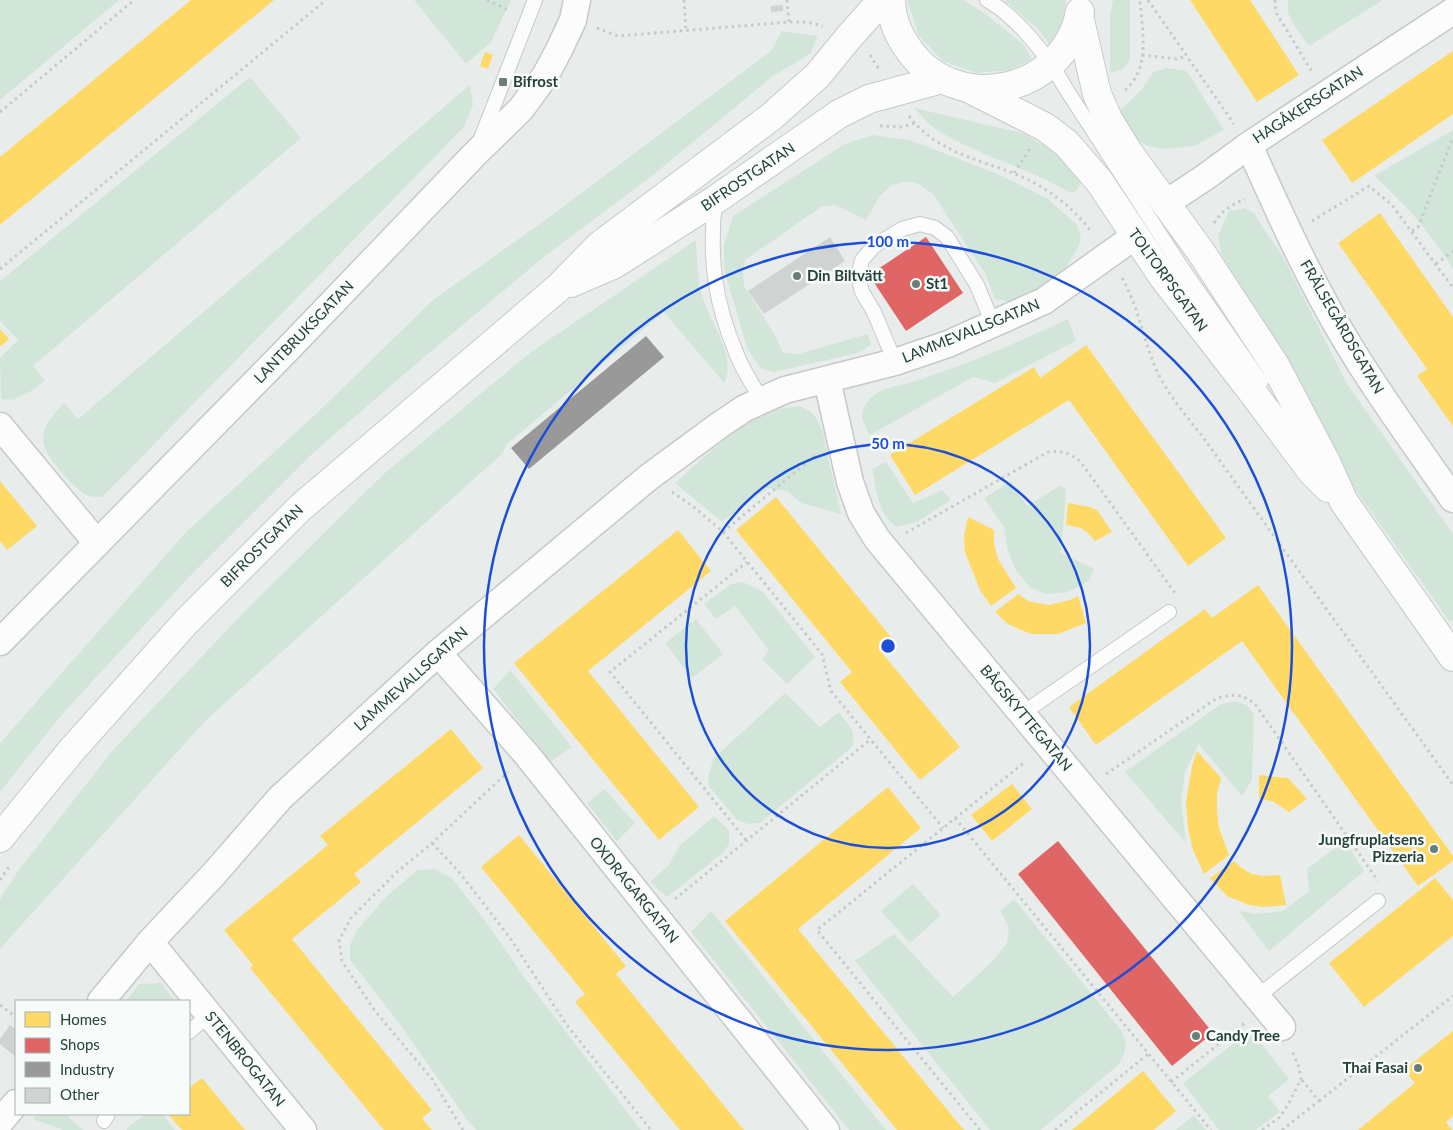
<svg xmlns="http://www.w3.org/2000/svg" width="1453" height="1130" viewBox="0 0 1453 1130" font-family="Lato,sans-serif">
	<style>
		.green { fill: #d1e6d8 }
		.homes { fill: #ffd966 }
		.shops { fill: #e06666 }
		.industry { fill: #999 }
		.building { fill: #cfd4d2 }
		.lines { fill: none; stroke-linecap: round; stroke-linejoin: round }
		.lane-casing { stroke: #c5cac8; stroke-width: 16 }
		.street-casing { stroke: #c5cac8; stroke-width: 29 }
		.secondary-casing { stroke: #c3cbc8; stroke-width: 30 }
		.path { stroke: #c3ccca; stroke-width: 3; stroke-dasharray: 2.5 4; stroke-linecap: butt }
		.lane { stroke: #fcfcfc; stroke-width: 14 }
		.street { stroke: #fcfcfc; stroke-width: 26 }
		.secondary { stroke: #fcfcfc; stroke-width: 28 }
		.ring { fill: none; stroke: #1d4ed8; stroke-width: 2.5 }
		.poi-dot { fill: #697e78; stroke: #f7fbf9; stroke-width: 2 }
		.labels { text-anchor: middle; stroke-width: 5; stroke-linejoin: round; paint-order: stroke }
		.poi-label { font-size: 15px; font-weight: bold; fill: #24423a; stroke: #f7fbf9; text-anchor: start }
		.street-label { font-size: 15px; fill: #24423a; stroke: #f7fbf9 }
		.centre { fill: #1d4ed8; stroke: #f7fbf9; stroke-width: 2.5 }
		.ring-label { font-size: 15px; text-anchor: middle; font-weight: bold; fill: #1d4ed8; stroke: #f7fbf9; stroke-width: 5; stroke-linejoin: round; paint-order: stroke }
	</style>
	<rect width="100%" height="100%" fill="#e8edeb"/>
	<!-- green -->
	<g class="green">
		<path d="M0,0H119L0,100Z"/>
		<path d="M414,0H511L491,42L466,64Z"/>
		<path d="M907,0H964L988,16L1024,45L1032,59L1010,70L976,73L943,61L919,36Z"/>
		<path d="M1004,0H1066C1065,16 1059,32 1049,44L1039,30Z"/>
		<path d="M1113,0H1130V59L1123,69L1110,73V15Z"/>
		<path d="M1289,0H1383L1309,46C1301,33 1282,15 1289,0Z"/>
		<path d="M782,31L818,36L810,54L773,76L653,175L545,256L422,359L314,452L189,577L64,712L0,792V743L187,531L316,414L433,300L548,218L771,51Z"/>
		<path d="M1167,68L1187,71L1224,130L1194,146L1165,149L1148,146L1135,139L1119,112L1143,88L1153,72Z"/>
		<path d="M250,77L301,138L33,366L45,381L31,391L13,400L1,399L0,358L18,340L0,321V281Z"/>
		<path d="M470,85L473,105L464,127L122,477L102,497C97,497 90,497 86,495C73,487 43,455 43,440C43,424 54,414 64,403L78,419Z"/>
		<path d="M914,108L1022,133L1045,146L1070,164L1082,180L1077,191L1070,193C1027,166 975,156 933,127C926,122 920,114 914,108Z"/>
		<path d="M1453,130V269C1429,230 1407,206 1374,176Z"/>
		<path d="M872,135L910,140L1000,175L1048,199L1076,224L1081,234L1079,246L1066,267L1041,289L1013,302L995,299L986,275L933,194L917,183L905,182L891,185L879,197L866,220L835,205L821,207L745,260L743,271L744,286L775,335L783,353L798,354L868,334L871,345L858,353L774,372L761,369L747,348L724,269V245L733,216L845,144Z"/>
		<path d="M1245,208L1255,214L1263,228L1282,255L1347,384L1453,534V620L1450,622L1342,471L1257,314L1221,254L1218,236L1229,211Z"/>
		<path d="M696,240C697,258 697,277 702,295C709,321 738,356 724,383L664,312L506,445L503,453L206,720L0,949V899L18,871L113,750L247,609L386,472L531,352Z"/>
		<path d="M1068,319L1076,341L995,383L973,377L870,435C864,425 858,415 866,404C874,389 894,387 909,383C964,366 1016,343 1068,319Z"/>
		<path d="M800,406C814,412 818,419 823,433L841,514L801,503L787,491L768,488L722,522L675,483C705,457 736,424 774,410C782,408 792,407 800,406Z"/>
		<path d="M886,462L913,503L942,490L951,500L917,522L897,527C878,516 877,490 872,469Z"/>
		<path d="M1011,481L1027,506L1061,485L1066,490L1061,553L1094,569L1089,581L1068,592L1046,594L1031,588L1017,572L1008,552L1004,527L984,498Z"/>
		<path d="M743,582L763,592L815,657L787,684L762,659L769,650L735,606L716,619L704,604L731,584Z"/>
		<path d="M696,619L723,654L692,678L665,643Z"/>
		<path d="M510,670L572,747L550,762L493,689Z"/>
		<path d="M785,693L820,727L839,712C849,725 857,730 852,747L760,823L748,824L737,820L709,786L708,776L714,758Z"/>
		<path d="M1235,701L1247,705L1254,714L1252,780L1242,796L1199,744L1185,772L1181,800L1186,843L1125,772L1221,704Z"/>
		<path d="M604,789L635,823L617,841L587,803Z"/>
		<path d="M714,816L729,830V844L723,853L667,897L650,882L668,866L680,845Z"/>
		<path d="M1345,841L1364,871L1269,951L1238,910L1254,914L1283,911L1309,891L1307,869Z"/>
		<path d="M434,869L452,878L489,926L524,977L641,1130H476L465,1117L399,1023L350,960V945L357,930L386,897L417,870Z"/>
		<path d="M913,884L941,915L910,943L881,911Z"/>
		<path d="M1014,899L1121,1030C1129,1046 1126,1051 1118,1065L1041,1130H990L855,961L894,934L953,997L993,961L1007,943L1009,927L1000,911Z"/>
		<path d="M711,911L886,1130H849L691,932Z"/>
		<path d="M161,983L175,1001H126L139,984Z"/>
		<path d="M1251,1030L1289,1079L1268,1096L1280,1112L1256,1130H1219L1183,1083Z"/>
		<path d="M37,1114H65L83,1130H63L33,1119Z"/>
		<path d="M146,1114H162L175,1130H127V1128Z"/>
		<path d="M1194,1115L1206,1130H1176Z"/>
	</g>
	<!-- homes -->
	<g class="homes">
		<path d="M191,0H274L0,225V157Z"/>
		<path d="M1190,0H1250L1299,75L1257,102Z"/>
		<path d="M1453,51V114L1352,183L1322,140Z"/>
		<path d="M485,52L493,55L488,69L480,66Z"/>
		<path d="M1380,213L1453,317V426L1417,376L1427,369L1338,243Z"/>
		<path d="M0,329L9,339L0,347Z"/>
		<path d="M1086,345L1226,538L1188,566L1069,400L915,495L890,455L1034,367L1040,378Z"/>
		<path d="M0,481L37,526L7,550L0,541Z"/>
		<path d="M776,497L895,642L882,653L960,747L920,780L840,682L852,672L736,530Z"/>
		<path d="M1068,503L1090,507L1097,510L1112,532L1095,541L1088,533L1081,528L1066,525Z"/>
		<path d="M968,517L994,530V544L998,559L1016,588L991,606L980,590L965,552L964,536Z"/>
		<path d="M678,530L711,571L588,671L699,807L659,840L514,663Z"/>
		<path d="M1258,585L1453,856V861L1418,886L1242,641L1096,745L1069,707L1205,609L1212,618Z"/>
		<path d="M1018,594L1028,601L1049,605L1070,600L1078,596L1086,623L1058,634H1032L1021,630L1008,624L995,612Z"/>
		<path d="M451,729L483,768L354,874L361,882L292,939L432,1110L422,1118L432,1130H384L250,968L253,965L224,930L328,845L320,836Z"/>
		<path d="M1197,751L1221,778L1217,794V810L1219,828L1229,855L1204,874L1193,850L1188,829L1186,802L1192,766Z"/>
		<path d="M1259,775L1288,778L1307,799L1289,812L1274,802L1259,798Z"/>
		<path d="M1012,784L1032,809L992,841L971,815Z"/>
		<path d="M888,787L921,828L798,929L964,1130H897L725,921Z"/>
		<path d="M519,835L626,966L616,974L744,1130H680L575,1002L585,994L481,867Z"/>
		<path d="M1234,861L1243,869L1252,874L1263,876L1280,875L1286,905L1264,907L1249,905L1227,896L1210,878Z"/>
		<path d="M1435,878L1453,900V936L1364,1007L1329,963Z"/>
		<path d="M1453,1031V1116L1446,1122L1452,1130H1358L1415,1083L1404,1070Z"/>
		<path d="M1143,1071L1176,1111L1154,1130H1072Z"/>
		<path d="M202,1078L245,1130H182L168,1114H189V1088Z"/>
	</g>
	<!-- shops -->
	<g class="shops">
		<path d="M926,237L963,293L906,331L869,275Z"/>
		<path d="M1058,841L1213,1033L1172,1066L1018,874Z"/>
	</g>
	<!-- industry -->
	<path class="industry" d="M646,336L664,357L529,469L511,448Z"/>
	<!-- building -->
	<g class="building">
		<path d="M783,5V11L771,12V6Z"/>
		<path d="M830,237L845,261L764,314L748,291Z"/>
		<path d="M10,1025L16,1030V1057L0,1044V1039Z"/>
	</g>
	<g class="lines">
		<!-- lane casing -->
		<g class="lane-casing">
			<g id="lane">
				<path d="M987,0C1020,19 1048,57 1066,89L1180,265L1261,382"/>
				<path d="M480,141L535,0"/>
				<path d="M715,200C709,258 714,301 737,355C743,371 753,385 761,399"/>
				<path d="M895,362L874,312L862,292L858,276L862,260L874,246L902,229L920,224L935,228L947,237L977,285L993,324"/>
				<path d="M1023,713L1169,612"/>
				<path d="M1257,997L1378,901"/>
				<path d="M189,1032L209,1015"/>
				<path d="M104,1121L108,1114"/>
			</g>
		</g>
		<!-- street casing -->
		<g class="street-casing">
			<g id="street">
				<path d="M1249,145C1283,222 1320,303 1367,374C1394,416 1424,457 1453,499"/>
				<path d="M1166,203L1204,178L1249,145L1453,11"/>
				<path d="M827,380L850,482L861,513L877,539L1282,1027"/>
				<path d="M0,426L97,543"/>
				<path d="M0,642L284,353L475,154L521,109L545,76L559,50L573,20L577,0"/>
				<path d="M438,653L527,755L826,1130"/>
				<path d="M150,942L303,1130"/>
				<path d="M101,1001L150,942L214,874L280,798L438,653L649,477L721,424L745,408L785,390L895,362L948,344L1044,301L1135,236"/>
				<path d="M0,1122L16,1103"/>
			</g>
		</g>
		<!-- secondary casing -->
		<g class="secondary-casing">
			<g id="secondary">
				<path d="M891,0C891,18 898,35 909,50C957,117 1064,93 1080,12"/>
				<path d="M1079,16L1097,94L1108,119L1129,153L1201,252L1275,365L1326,462L1344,502L1453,657"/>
				<path d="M968,88L1045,127L1066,143L1099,181L1163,277L1250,389L1312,472L1328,488"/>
				<path d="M571,283L613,265L715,200L839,114L869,99L942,79"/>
				<path d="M0,838L71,751L186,622L300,508L558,288L599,246L771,117L818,75L849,37L882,0"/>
			</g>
		</g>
		<!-- path -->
		<g class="path">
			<path d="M487,0L510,11"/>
			<path d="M684,0L686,31"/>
			<path d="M787,0L789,22"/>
			<path d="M1148,0L1234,124"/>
			<path d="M1275,0V6L1277,14L1312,72"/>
			<path d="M597,28L618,36L789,22H807L823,26"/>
			<path d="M870,55L879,69"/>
			<path d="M1142,55L1176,59L1187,56"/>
			<path d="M1125,90C1151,69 1142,29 1140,0"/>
			<path d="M0,112L134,0"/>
			<path d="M909,116C934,150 976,159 1013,173C1043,185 1073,206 1092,233"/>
			<path d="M880,126L902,127L915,123"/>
			<path d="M1014,173L1030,149"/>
			<path d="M1312,221L1369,186L1392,205L1453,288"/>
			<path d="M1214,223C1222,210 1232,205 1245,199"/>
			<path d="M1412,231L1418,227L1453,137"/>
			<path d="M1436,264L1453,251"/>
			<path d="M0,269L326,0"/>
			<path d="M1122,278C1139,308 1143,339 1156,369C1167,394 1186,415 1202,436L1453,785"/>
			<path d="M672,492L695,508L723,532L822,654L831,691L943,828"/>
			<path d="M723,532L817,454"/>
			<path d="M906,533L1048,452C1061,450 1069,453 1080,461L1175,593"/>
			<path d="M1106,774L1217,698C1235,694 1240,693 1255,704L1378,881"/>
			<path d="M955,818L1211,1130"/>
			<path d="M746,840L610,672L747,562"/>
			<path d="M432,843L459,872L510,938L566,1024L651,1130"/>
			<path d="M0,880L11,864"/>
			<path d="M675,899L871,739"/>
			<path d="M0,1005L16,1017"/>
			<path d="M1171,1082L1245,1023"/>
			<path d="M1319,1101L1453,996"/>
			<path d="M463,1130L432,1079L375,1011L342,961L339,940L351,918L397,872L432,843L508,772"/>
			<path d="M980,1130L817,930L1026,761"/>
			<path d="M1055,1130L1148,1054"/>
			<path d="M1262,1130L1280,1117L1290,1101L1301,1079L1299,1067L1292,1051"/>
			<path d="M1282,1130L1319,1101L1301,1079"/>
		</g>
		<!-- lane -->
		<use href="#lane" class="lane"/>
		<!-- street -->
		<use href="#street" class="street"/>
		<!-- secondary -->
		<use href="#secondary" class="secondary"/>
	</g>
	<!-- distance rings -->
	<g class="ring">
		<circle cx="888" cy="646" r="202"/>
		<circle cx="888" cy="646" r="404"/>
	</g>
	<!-- markers -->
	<g class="poi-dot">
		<rect x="498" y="77" width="10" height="10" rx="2.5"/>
		<circle cx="797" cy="276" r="5"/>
		<circle cx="916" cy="284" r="5"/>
		<circle cx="1434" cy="849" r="5"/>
		<circle cx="1196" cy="1036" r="5"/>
		<circle cx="1418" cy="1068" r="5"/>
	</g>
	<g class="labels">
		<!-- poi labels -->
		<g class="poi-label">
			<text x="513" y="87">Bifrost</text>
			<text x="807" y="281">Din Biltvätt</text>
			<text x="926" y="289">St1</text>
			<text x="1424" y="845" text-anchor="end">Jungfruplatsens<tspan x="1424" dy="17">Pizzeria</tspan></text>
			<text x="1206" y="1041">Candy Tree</text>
			<text x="1408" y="1073" text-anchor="end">Thai Fasai</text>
		</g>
		<!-- street labels -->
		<g class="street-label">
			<text transform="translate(1308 105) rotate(-33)" y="5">HAGÅKERSGATAN</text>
			<text transform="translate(748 177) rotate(-34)" y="5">BIFROSTGATAN</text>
			<text transform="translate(1168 280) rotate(54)" y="5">TOLTORPSGATAN</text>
			<text transform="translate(1342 327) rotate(60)" y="5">FRÄLSEGÅRDSGATAN</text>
			<text transform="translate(971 331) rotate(-22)" y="5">LAMMEVALLSGATAN</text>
			<text transform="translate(304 332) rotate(-46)" y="5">LANTBRUKSGATAN</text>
			<text transform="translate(262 546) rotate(-45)" y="5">BIFROSTGATAN</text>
			<text transform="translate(411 679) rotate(-42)" y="5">LAMMEVALLSGATAN</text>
			<text transform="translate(1026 718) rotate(50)" y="5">BÅGSKYTTEGATAN</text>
			<text transform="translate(634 890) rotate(51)" y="5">OXDRAGARGATAN</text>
			<text transform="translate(245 1059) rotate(51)" y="5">STENBROGATAN</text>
		</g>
	</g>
	<circle cx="888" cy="646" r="8" class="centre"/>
	<g class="ring-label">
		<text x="888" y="247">100 m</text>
		<text x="888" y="449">50 m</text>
	</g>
	<!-- legend -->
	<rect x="15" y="1000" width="175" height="115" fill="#f7fbf9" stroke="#a3b1ad"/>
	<rect x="25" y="1012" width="25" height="15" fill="#ffd966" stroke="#a3b1ad"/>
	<text x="60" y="1025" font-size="15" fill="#24423a">Homes</text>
	<rect x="25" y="1038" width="25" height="15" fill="#e06666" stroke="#a3b1ad"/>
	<text x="60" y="1050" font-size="15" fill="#24423a">Shops</text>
	<rect x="25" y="1062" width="25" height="15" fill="#999999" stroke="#a3b1ad"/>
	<text x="60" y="1075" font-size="15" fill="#24423a">Industry</text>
	<rect x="25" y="1088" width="25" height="15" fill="#cfd4d2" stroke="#a3b1ad"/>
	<text x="60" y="1100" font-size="15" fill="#24423a">Other</text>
</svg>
